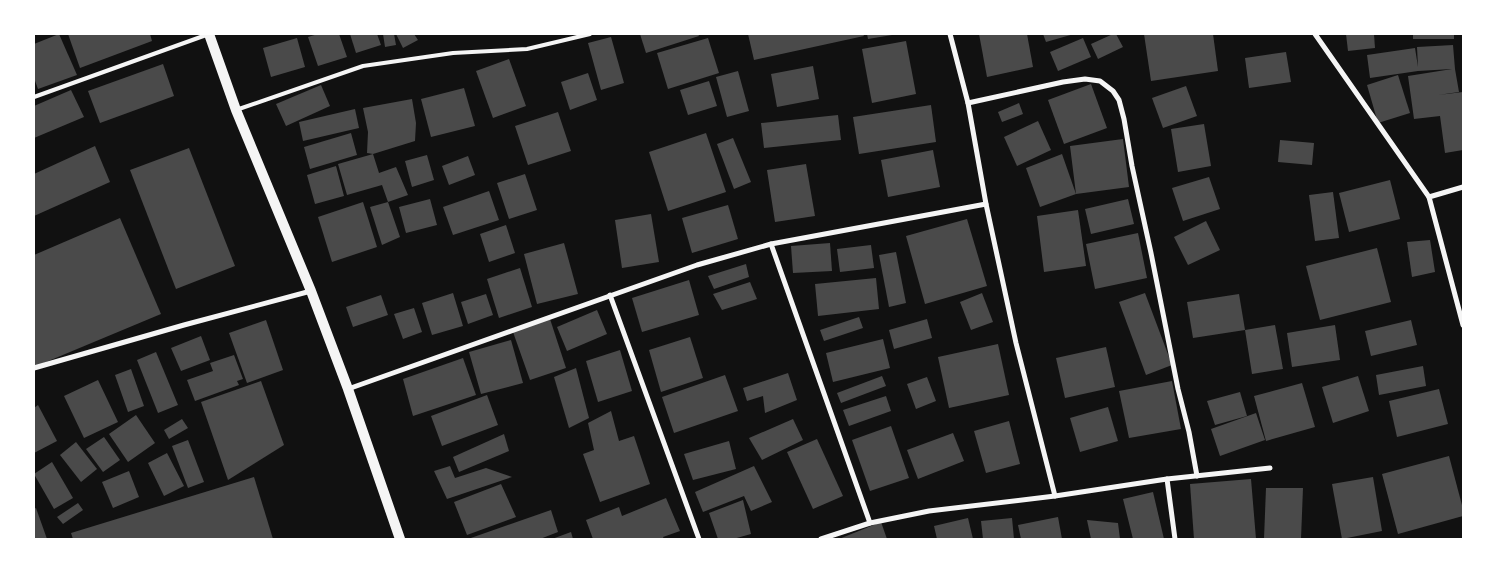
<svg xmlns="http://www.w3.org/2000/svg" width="1497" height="573" viewBox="0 0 1497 573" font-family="Barlow,sans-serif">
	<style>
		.building { fill: #4a4a4a }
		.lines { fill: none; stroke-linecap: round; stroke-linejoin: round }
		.service { stroke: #f5f5f5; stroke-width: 4 }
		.minor { stroke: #f5f5f5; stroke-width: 5 }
		.secondary { stroke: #f5f5f5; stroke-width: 10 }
	</style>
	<rect width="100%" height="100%" fill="#111"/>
	<!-- building -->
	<g class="building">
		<path d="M59,34L77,75L38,89L34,78V44Z"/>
		<path d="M68,34H150L152,41L80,68Z"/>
		<path d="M318,34H339L347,57L318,66L308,37Z"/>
		<path d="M350,34H377L381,45L356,53Z"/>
		<path d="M383,34H394L396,45L385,47Z"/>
		<path d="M396,34H414L418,40L403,48Z"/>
		<path d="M640,34H698L699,36L646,53Z"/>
		<path d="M748,34H863L864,36L754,60Z"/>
		<path d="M867,34H892V35L868,39Z"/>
		<path d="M979,34H1027L1033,67L987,77Z"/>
		<path d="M1043,34H1074L1046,42Z"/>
		<path d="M1113,34H1116L1123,47L1098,59L1091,44Z"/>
		<path d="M1144,34H1213L1218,71L1151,81Z"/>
		<path d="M1346,34H1374L1375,48L1348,51Z"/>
		<rect x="1413" y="34" width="41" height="5"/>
		<path d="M611,37L624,83L601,90L588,43Z"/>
		<path d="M297,38L305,67L271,77L263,48Z"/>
		<path d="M708,38L719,73L668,89L657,53Z"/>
		<path d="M1083,38L1091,57L1058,71L1050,52Z"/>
		<path d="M906,41L916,94L872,103L862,49Z"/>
		<path d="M1453,45L1455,69L1459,92L1438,95L1463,92V150L1445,153L1440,116L1414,119L1408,76L1452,69L1418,71L1370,78L1367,55L1415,48L1418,67L1417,47Z"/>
		<path d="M1286,52L1291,82L1249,88L1245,58Z"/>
		<path d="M509,59L526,106L493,118L476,71Z"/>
		<path d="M163,64L174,96L100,123L88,91Z"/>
		<path d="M813,66L819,99L777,107L771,74Z"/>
		<path d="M738,71L749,111L727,117L716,77Z"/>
		<path d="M588,73L597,100L570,110L561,82Z"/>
		<path d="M1398,75L1410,113L1378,123L1367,85Z"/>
		<path d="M709,81L717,106L688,115L680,90Z"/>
		<path d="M1091,84L1107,128L1064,144L1048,100Z"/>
		<path d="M321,85L330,106L286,126L276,104Z"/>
		<path d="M1186,86L1197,116L1163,128L1152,98Z"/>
		<path d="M464,88L475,126L431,137L421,99Z"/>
		<path d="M71,90L84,117L34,138V106Z"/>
		<path d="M412,99L416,123L415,141L373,154L367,153L368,132L363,108Z"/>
		<path d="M1019,103L1023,114L1002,122L998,112Z"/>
		<path d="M931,105L936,142L859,154L853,117Z"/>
		<path d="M355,109L359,128L303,141L299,122Z"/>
		<path d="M558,112L571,151L528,165L515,126Z"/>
		<path d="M838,115L841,140L764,148L761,123Z"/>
		<path d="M1038,121L1051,150L1017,166L1004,137Z"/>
		<path d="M1204,124L1211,166L1178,172L1171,129Z"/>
		<path d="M351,133L357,155L310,169L304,147Z"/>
		<path d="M706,133L726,192L668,211L649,152Z"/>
		<path d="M733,138L751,182L734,189L717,144Z"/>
		<path d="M1123,139L1129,187L1076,194L1070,146Z"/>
		<path d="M1280,140L1314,143L1312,165L1278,162Z"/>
		<path d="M95,146L110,182L34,216V174Z"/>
		<path d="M189,148L235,266L176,289L130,170Z"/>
		<path d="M933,150L940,187L888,197L881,160Z"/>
		<path d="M373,154L379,173L396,167L408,195L388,202L382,185L347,195L338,164Z"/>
		<path d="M1062,154L1076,194L1040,207L1026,168Z"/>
		<path d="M427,155L434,180L412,187L405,161Z"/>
		<path d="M468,156L475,175L449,185L442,166Z"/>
		<path d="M806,164L815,216L775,222L767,170Z"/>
		<path d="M336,166L344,196L315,204L307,175Z"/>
		<path d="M525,174L537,210L509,219L497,183Z"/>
		<path d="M1209,177L1220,209L1183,221L1172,188Z"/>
		<path d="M1390,180L1400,219L1349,232L1339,193Z"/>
		<path d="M489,191L499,220L453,235L443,207Z"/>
		<path d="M1333,192L1339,238L1315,241L1309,195Z"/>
		<path d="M430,199L437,225L406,233L399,207Z"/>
		<path d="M1128,199L1134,224L1091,234L1085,209Z"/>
		<path d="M363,202L377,247L332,262L318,217Z"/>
		<path d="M388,202L400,237L382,245L370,207Z"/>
		<path d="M728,205L738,239L692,253L682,218Z"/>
		<path d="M1078,210L1086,266L1044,272L1037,216Z"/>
		<path d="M651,214L659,262L622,268L615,220Z"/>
		<path d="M120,218L161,314L34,367V255Z"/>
		<path d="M967,219L987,286L925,304L906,236Z"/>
		<path d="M1206,221L1220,250L1188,265L1174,237Z"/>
		<path d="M506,225L515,253L489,262L480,234Z"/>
		<path d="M1138,233L1147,278L1095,289L1086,244Z"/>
		<path d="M1430,240L1435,272L1412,277L1407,242Z"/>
		<path d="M564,243L578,294L537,304L524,254Z"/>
		<path d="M830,243L832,271L793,273L791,246Z"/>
		<path d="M871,245L874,268L840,272L837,249Z"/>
		<path d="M1377,248L1391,302L1320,320L1306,266Z"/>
		<path d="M896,252L906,303L889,307L879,255Z"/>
		<path d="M746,264L749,277L714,289L708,276Z"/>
		<path d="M520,268L532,307L499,318L487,279Z"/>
		<path d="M876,278L879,309L818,316L815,284Z"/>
		<path d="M689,280L699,315L642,332L632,298Z"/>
		<path d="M750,282L757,299L722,310L713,294Z"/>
		<path d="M453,293L463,326L432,335L422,303Z"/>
		<path d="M982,293L993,322L971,330L960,302Z"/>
		<path d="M1145,293L1172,365L1146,375L1119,302Z"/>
		<path d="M486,294L493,315L468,324L461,302Z"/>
		<path d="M1239,294L1245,330L1193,338L1187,302Z"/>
		<path d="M381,295L388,315L353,327L346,307Z"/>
		<path d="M414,308L422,332L403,339L394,314Z"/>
		<path d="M597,310L607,334L567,351L557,327Z"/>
		<path d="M859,317L863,328L824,341L820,330Z"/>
		<path d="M550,319L566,368L530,380L513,332Z"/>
		<path d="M927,319L932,338L894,349L889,330Z"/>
		<path d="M266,320L283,370L247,383L229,333Z"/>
		<path d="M1411,320L1417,345L1371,356L1365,331Z"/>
		<path d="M1275,325L1283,369L1252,374L1245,330Z"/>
		<path d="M1335,325L1340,360L1292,367L1287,333Z"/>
		<path d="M201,336L210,360L181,371L171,348Z"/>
		<path d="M690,337L703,378L661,392L649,350Z"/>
		<path d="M883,339L890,368L833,382L826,353Z"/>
		<path d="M511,340L523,383L481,394L469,352Z"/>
		<path d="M998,344L1009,395L949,408L938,357Z"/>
		<path d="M1106,347L1115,387L1065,398L1056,358Z"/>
		<path d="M620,350L632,391L598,402L586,361Z"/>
		<path d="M156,352L178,405L158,413L137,360Z"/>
		<path d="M234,355L243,379L237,381L239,385L195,401L187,380L213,371L210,363Z"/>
		<path d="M463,358L476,395L413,416L403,379Z"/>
		<path d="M1423,366L1426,386L1379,395L1376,375Z"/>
		<path d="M576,368L589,418L569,428L554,377Z"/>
		<path d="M131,369L144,406L128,412L115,375Z"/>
		<path d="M788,373L797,400L765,413L763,396L747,401L743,388Z"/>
		<path d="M725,375L738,411L674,433L662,397Z"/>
		<path d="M882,376L886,386L841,403L837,393Z"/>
		<path d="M1358,376L1369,411L1333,423L1322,387Z"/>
		<path d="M927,377L936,401L916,409L907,384Z"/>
		<path d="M98,380L118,422L84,438L64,396Z"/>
		<path d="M261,381L284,445L228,480L201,402Z"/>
		<path d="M1172,381L1181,429L1129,438L1119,391Z"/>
		<path d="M1302,383L1315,427L1266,441L1254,396Z"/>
		<path d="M1439,389L1448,424L1397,437L1389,401Z"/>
		<path d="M1240,392L1247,416L1215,425L1207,401Z"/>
		<path d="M487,395L498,425L442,446L431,416Z"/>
		<path d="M886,396L891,411L849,426L843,410Z"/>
		<path d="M38,405L57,441L34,453V408Z"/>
		<path d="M1108,407L1118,441L1080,452L1070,418Z"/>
		<path d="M611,411L619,441L634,436L650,484L600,502L583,454L594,450L588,423Z"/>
		<path d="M1256,413L1265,440L1220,456L1211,429Z"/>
		<path d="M136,415L155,443L128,462L109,434Z"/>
		<path d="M182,419L188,428L169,439L164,430Z"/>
		<path d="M793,419L803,440L762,460L749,438Z"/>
		<path d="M1009,421L1020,464L986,473L974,431Z"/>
		<path d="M891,426L909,478L870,491L852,440Z"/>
		<path d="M953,433L964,461L918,479L907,450Z"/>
		<path d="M504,434L509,451L459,472L453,457Z"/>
		<path d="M104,437L120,460L103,472L86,449Z"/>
		<path d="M817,439L843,496L813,509L787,452Z"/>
		<path d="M188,440L204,482L188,488L172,446Z"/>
		<path d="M729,441L736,469L693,480L684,454Z"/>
		<path d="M76,442L97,469L81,482L60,455Z"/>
		<path d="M167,453L184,486L164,496L148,463Z"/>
		<path d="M1449,456L1463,509V516L1398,534L1382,474Z"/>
		<path d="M52,462L73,498L54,509L34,474Z"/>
		<path d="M450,466L455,478L486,468L512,477L447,499L434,471Z"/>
		<path d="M754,466L772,502L751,511L744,496L703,512L695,492Z"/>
		<path d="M129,471L139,497L113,508L102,482Z"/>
		<path d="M254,477L273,539H73L71,533Z"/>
		<path d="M1373,477L1382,531L1342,539L1332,484Z"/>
		<path d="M1251,479L1256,539H1194L1190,484Z"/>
		<path d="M501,484L516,517L467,535L454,502Z"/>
		<path d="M1266,488H1303L1301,539H1264Z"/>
		<path d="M1153,492L1164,539H1133L1123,499Z"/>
		<path d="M666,498L680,531L663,537L664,539H593L586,520L619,507L622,516Z"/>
		<path d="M743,500L751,534L733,539H718L709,513Z"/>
		<path d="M78,503L83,510L63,524L57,517Z"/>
		<path d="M36,508L47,539H34V509Z"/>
		<path d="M551,510L558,532L540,539H468Z"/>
		<path d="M1058,517L1062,539H1021L1018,525Z"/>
		<path d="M968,518L973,539H937L934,526Z"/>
		<path d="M1012,518L1014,539H983L981,521Z"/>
		<path d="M1087,520L1118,523L1120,539H1091Z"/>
		<path d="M881,522L887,539H839Z"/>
		<path d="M571,532L573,539H552Z"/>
	</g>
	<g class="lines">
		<!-- service -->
		<g class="service">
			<path d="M34,97L209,34"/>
			<path d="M236,110L363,66L453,53L527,49L590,34"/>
		</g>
		<!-- minor -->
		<g class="minor">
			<path d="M950,34L968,103L986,204L1016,343L1055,496"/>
			<path d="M1315,34L1429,197"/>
			<path d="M968,103L1063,82L1085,79L1100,81L1113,91L1119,100L1124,119L1132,166L1151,253L1178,389L1189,432L1197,476"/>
			<path d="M1463,187L1429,197L1463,325"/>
			<path d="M771,244L870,523"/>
			<path d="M610,295L699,539"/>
			<path d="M34,368L184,325L311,291"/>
			<path d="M348,389L697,265L771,244L986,204"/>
			<path d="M1167,479L1175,539"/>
			<path d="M821,539L870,523L929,511L1055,496L1167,479L1270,468"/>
		</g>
		<!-- secondary -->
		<path class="secondary" d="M209,34L236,110L311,291L348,389L400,539"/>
	</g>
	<!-- border -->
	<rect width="1497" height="573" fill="none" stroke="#ffffff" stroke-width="70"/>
</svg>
